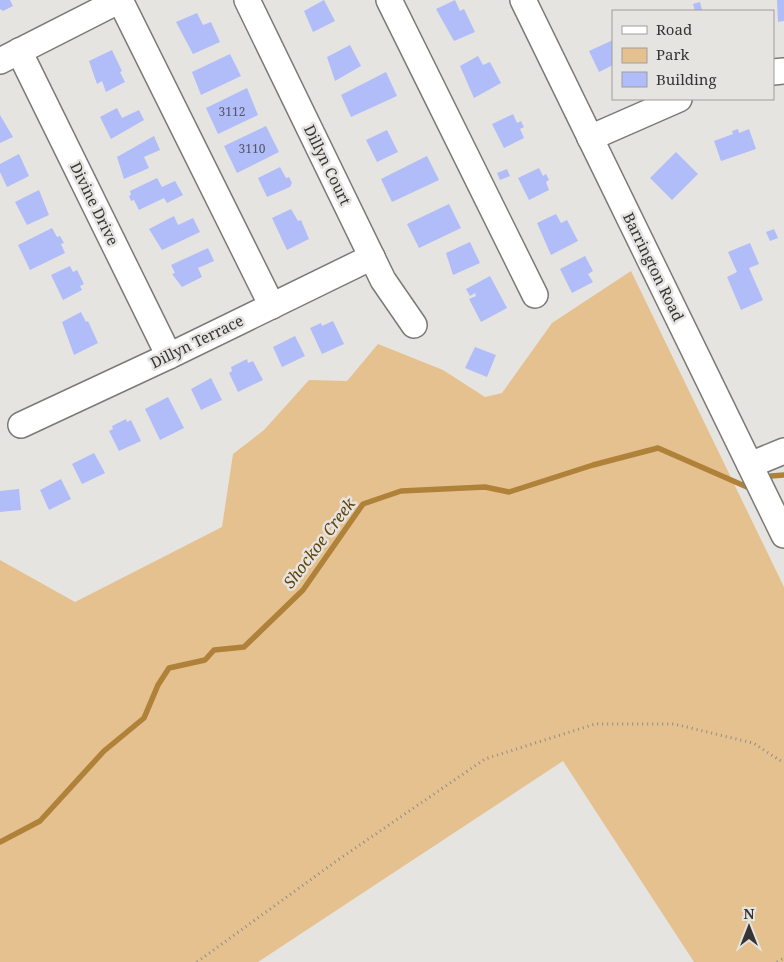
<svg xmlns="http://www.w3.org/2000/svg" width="784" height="962" viewBox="0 0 784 962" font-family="'Noto Serif',serif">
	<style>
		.green { fill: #e5c18f }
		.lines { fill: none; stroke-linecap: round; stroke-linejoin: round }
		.stream { stroke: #b08139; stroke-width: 5.5 }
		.building { fill: #b0bdf8 }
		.minor-casing { stroke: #7c7a77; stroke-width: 28 }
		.path { stroke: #8e8c8a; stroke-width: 3; stroke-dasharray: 1 4; stroke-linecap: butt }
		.minor { stroke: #fff; stroke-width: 25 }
		.labels { text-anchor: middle; stroke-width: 5; stroke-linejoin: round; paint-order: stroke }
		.number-label { font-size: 12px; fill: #545765 }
		.street-label { font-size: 15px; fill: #363534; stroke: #e6e4e0 }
		.water-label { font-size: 16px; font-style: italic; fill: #624207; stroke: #e6e4e0 }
	</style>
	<rect width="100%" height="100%" fill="#e6e4e0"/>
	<!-- green -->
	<path class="green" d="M631,271L784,587V962H694L563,761L258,962H0V560L75,602L222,527L233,454L264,430L309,380L347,381L378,344L443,370L485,397L502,393L552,323Z"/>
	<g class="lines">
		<!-- stream -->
		<g class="stream">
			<path d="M771,476L784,475"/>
			<path d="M0,842L40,821L104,751L144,718L158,685L169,668L205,660L214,650L244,647L303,590L363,504L401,491L485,487L509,492L593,465L658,448L747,487"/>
		</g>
	</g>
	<!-- building -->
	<g class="building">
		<path d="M0,0H10L13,6L3,11L0,9Z"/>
		<path d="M324,0L335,21L313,32L304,11Z"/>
		<path d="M455,0L460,11L464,9L475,32L454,41L436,9Z"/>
		<path d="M777,0H784V21L778,22Z"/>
		<path d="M700,2L702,10L695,11L693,4Z"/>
		<path d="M197,13L203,25L211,22L220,42L193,54L176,22Z"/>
		<path d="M613,40V65L599,72L589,51Z"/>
		<path d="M350,45L361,66L335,81L327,57Z"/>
		<path d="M112,50L122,71L120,72L125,82L106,92L102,81L97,84L89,61Z"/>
		<path d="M230,54L241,76L201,95L192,72Z"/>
		<path d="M478,56L483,65L490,62L501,83L474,98L460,66Z"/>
		<path d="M386,72L397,96L351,117L341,95Z"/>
		<path d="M247,88L258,115L218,134L206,108Z"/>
		<path d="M117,108L122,118L139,110L144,120L111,139L100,117Z"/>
		<path d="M513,114L517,123L521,121L524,127L520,129L524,138L504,148L492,124Z"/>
		<path d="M0,115L13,137L0,143Z"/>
		<path d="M266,126L279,152L237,173L224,146Z"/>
		<path d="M738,129L739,133L749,129L756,149L721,161L714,141L733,134L732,131Z"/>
		<path d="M387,130L398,152L377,162L366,140Z"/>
		<path d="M154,136L160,150L144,157L149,168L124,179L117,157Z"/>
		<path d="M676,152L698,174L672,200L650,178Z"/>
		<path d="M19,154L29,176L7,187L0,172V164Z"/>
		<path d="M427,156L439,180L392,202L381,179Z"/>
		<path d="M280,167L286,178L289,177L292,183L290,187L267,197L258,178Z"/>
		<path d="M539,168L543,176L546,174L549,180L546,182L549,190L529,200L518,178Z"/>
		<path d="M507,169L510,176L500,180L497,173Z"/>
		<path d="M157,178L162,187L175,181L183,195L167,203L164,198L139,210L134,200L131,201L129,196L131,195L130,191Z"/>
		<path d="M39,190L49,215L27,225L15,202Z"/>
		<path d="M449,204L461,228L419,248L407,224Z"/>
		<path d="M291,209L298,221L301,220L309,239L287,250L272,218Z"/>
		<path d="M556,214L561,223L567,220L578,241L551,255L537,223Z"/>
		<path d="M174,216L178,225L193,218L200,232L162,250L149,229Z"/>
		<path d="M52,228L57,237L60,236L64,243L61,244L65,253L30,270L18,245Z"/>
		<path d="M774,229L778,238L770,241L766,232Z"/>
		<path d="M470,242L480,263L453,275L446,253Z"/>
		<path d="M750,243L759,264L749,268L763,300L741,310L727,277L737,272L728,252Z"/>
		<path d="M208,248L214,261L198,268L202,277L182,287L172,274L175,273L171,265Z"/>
		<path d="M585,256L593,271L588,274L593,282L572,293L560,269Z"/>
		<path d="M70,266L73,272L77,270L84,284L80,286L82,290L63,300L51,275Z"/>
		<path d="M490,276L507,308L481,322L469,299L476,296L475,293L470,296L466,289Z"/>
		<path d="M81,312L86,322L88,321L98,343L74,355L62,322Z"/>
		<path d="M333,321L344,344L322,354L310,328L321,323L322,326Z"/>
		<path d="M295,336L305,356L282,367L273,347Z"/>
		<path d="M475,347L496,355L487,377L465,368Z"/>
		<path d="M247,359L248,363L253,361L263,380L238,392L229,373L232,371L231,367Z"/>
		<path d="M211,378L222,400L201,410L191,389Z"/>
		<path d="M168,397L184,428L160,440L145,409Z"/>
		<path d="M126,419L127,422L131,420L141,441L119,451L109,431L113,429L112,426Z"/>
		<path d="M94,453L105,473L82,484L72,464Z"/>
		<path d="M61,479L71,499L49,510L40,490Z"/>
		<path d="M19,489L21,510L0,512V491Z"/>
	</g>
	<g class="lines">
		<!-- minor casing -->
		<g class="minor-casing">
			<g id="minor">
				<path d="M120,0L272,306"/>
				<path d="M247,0L383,280L414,325"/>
				<path d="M389,0L535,295"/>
				<path d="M523,0L784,535"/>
				<path d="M19,51L169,356"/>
				<path d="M0,61L120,0"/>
				<path d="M773,72L784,71"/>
				<path d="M590,138L679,99"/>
				<path d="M21,425L169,356L372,257"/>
				<path d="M750,465L784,451"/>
			</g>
		</g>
		<!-- path -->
		<g class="path">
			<path d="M197,962L335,862L485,759L595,724H674L753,743L784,763"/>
			<path d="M777,962L784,958"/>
		</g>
		<!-- minor -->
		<use href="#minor" class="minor"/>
	</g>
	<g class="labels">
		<!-- number labels -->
		<g class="number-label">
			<text x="232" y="116">3112</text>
			<text x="252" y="153">3110</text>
		</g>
		<!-- street labels -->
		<g class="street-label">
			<text transform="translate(327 165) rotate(64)" y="5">Dillyn Court</text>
			<text transform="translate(94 204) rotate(64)" y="5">Divine Drive</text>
			<text transform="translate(653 267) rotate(64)" y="5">Barrington Road</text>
			<text transform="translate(197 342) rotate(-26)" y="5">Dillyn Terrace</text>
		</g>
		<!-- water labels -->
		<g class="water-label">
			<text transform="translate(319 543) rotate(-53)" y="6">Shockoe Creek</text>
		</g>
	</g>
	<!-- legend -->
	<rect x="612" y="10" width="162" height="90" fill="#e6e4e0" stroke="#a09e9b"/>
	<rect x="622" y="26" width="25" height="8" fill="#ffffff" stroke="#a09e9b"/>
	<text x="656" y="35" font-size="15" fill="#363534">Road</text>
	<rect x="622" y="48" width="25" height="15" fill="#e5c18f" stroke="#a09e9b"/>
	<text x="656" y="60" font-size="15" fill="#363534">Park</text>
	<rect x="622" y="72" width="25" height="15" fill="#b0bdf8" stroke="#a09e9b"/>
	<text x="656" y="85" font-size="15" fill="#363534">Building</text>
	<!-- north arrow -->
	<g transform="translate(749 927)" stroke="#e6e4e0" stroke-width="4" paint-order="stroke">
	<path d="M0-4L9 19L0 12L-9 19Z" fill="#363534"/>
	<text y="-8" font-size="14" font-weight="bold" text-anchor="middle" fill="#363534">N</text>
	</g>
</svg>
